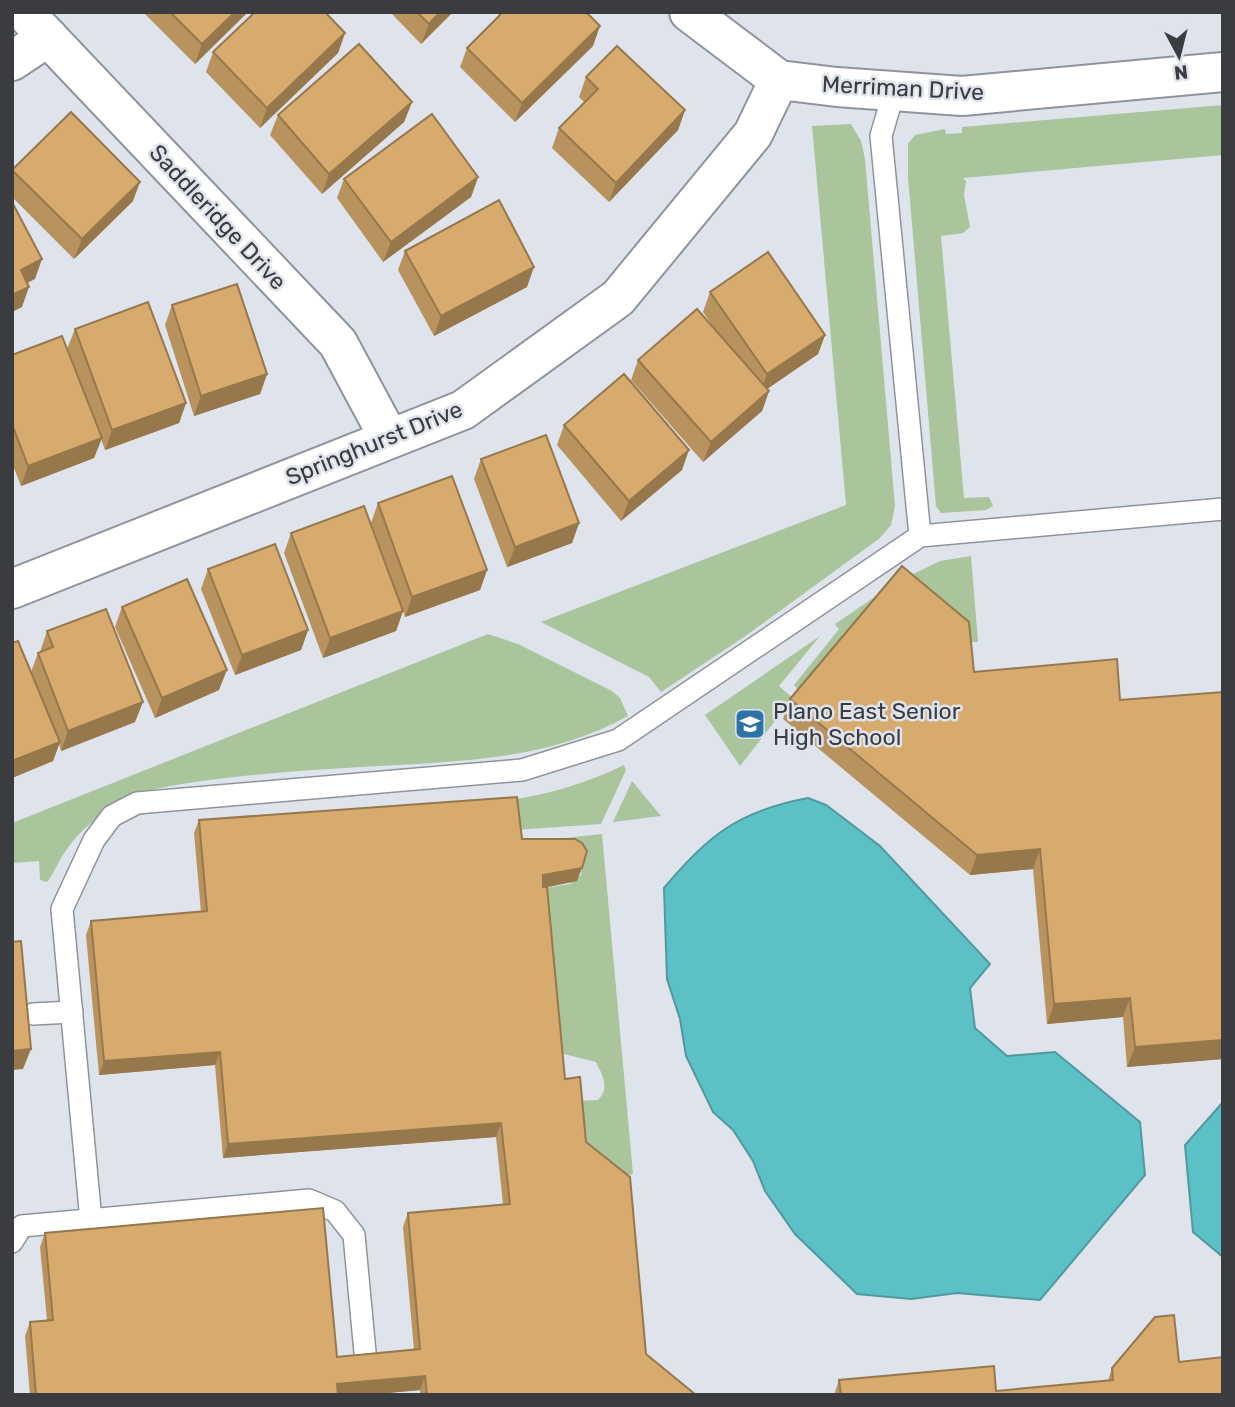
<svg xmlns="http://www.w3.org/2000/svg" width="1235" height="1407" viewBox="0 0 1235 1407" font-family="Rubik,sans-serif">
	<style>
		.green { fill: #aac59c }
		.water { fill: #5bc1c6; stroke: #51999e; stroke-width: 2 }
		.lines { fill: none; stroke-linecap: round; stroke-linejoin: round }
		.service-casing { stroke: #8f949c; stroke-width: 24 }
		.minor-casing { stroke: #8f949c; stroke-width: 42 }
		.service { stroke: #fff; stroke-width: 21 }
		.minor { stroke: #fff; stroke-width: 38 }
		.wall { fill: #b8935e }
		.shaded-wall { fill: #96784c }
		.building { fill: #d6ab6d; stroke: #96784c; stroke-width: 2 }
		.labels { text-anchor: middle; stroke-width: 5; stroke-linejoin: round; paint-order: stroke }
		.street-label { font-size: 23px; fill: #3a3c40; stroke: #dee3ec }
		.poi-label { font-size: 23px; fill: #3a3c40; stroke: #dee3ec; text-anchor: start }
	</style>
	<rect width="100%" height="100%" fill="#dee3ec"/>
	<!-- green -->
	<g class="green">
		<path d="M1223,105V155L963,178L966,181L964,195L970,227L963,233L941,236L964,498L989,497L993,506L986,510L941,513L936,506L908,177V144L915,135L945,129L946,134L962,133V127Z"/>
		<path d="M851,124L861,141L865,159L895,506L891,525L880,538L744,637L661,692L649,677L541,622L846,505L812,126Z"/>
		<path d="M971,556L978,642H970L899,581L940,561Z"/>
		<path d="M879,594L799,691L794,685L839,629L835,624Z"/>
		<path d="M488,634L518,644L612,691L620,698L628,716C550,759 466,761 379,766C309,770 224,775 155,789C122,799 87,820 67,849C59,859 55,872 47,882L40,880L39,861L12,863V823Z"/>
		<path d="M820,636L779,686L793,698L740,766L705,715Z"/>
		<path d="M624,765L626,770L601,824L514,830L486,803C535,798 579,787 624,765Z"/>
		<path d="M632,781L661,816L613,822Z"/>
		<path d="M602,834L633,1174L623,1176L580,1140L577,1101L598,1100C610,1088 603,1076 596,1062L560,1053L538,889L570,884L581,875L582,865L549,849L556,839Z"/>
	</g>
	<!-- water -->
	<g class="water">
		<path d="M808,798L826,805L880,846L990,964L970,988L975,1028L1007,1056L1055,1052L1140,1122L1145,1175L1040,1300L957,1293L911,1299L857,1294L795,1234L765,1191L753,1161L733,1130L713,1112L686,1056L680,1019L667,979L664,888C708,835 739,811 808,798Z"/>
		<path d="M1223,1102V1257L1193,1232L1185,1145Z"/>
	</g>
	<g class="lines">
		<!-- service casing -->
		<g class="service-casing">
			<g id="service">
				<path d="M894,91L881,136L920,536"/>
				<path d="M33,1014L72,1012"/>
				<path d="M91,1221L62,909L94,840L112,816L137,803L522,770L618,740L920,536L1223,509"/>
				<path d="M12,1242L22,1226L309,1200L335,1211L354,1235L369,1395"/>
			</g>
		</g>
		<!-- minor casing -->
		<g class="minor-casing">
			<g id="minor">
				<path d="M24,12L338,343L389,438"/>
				<path d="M689,12L779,80L837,87L962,96L1223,72"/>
				<path d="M12,61L48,37"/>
				<path d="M12,589L463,410L618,298L753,134L779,80"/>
			</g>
		</g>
		<!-- service -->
		<use href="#service" class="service"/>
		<!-- minor -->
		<use href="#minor" class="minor"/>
	</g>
	<!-- wall -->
	<g class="wall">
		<path d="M143,12H248L195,64Z"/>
		<path d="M390,12H453L421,44Z"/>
		<path d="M496,12H586L593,46L515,122L460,67L467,48L500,16Z"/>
		<path d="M345,33L338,53L260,128L206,72L213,52Z"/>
		<path d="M586,77L685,110L678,130L609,202L552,148L559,128L584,102L579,97Z"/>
		<path d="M412,102L404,122L322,194L270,135L278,115Z"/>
		<path d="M12,169L133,201L74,259L12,197Z"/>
		<path d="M478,177L471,197L383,262L337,198L344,179Z"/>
		<path d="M405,251L527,287L434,336L398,270Z"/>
		<path d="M710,292L825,335L818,354L767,389L769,391L762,411L703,462L631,380L638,360L714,328L703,312Z"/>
		<path d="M172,305L267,374L260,394L194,416L165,325Z"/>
		<path d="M75,329L186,403L179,423L105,450L101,439L94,458L21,486L12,463V355L67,349Z"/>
		<path d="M564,425L682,470L621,521L557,445Z"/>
		<path d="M481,459L579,523L572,543L507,567L474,479Z"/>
		<path d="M378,503L487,570L480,590L405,617L403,611L396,631L323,658L284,553L291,533L401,605L371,523Z"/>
		<path d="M208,569L308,630L301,650L235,675L201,589Z"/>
		<path d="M122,607L219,690L155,718L115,627Z"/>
		<path d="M47,631L135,722L61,751L59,744L53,761L12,778V643L31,672L38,653L40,652Z"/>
		<path d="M974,672L1120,700L1223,692V1059L1127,1067L1123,1017L1047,1024L1033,869L970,875L783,719L790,699Z"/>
		<path d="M199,820L522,839L577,881L547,887L565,1079L586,1142L646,1354L696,1395H420V1390L367,1395H30L25,1336L30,1322L47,1320L40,1247L45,1233L337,1357L414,1350L403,1227L408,1213L503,1204L496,1137L223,1158L215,1065L99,1075L86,935L91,921L201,912L194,833Z"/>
		<path d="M1179,1362L1223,1395H834L839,1380L996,1391L1108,1381L1112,1368Z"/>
	</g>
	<!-- shaded-wall -->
	<g class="shaded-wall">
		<path d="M235,12H248L195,64L202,44Z"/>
		<path d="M440,12H453L421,44L429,24Z"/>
		<path d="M600,26L593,46L515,122L522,103Z"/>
		<path d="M345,33L338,53L260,128L267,108Z"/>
		<path d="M412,102L404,122L322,194L329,174Z"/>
		<path d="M685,110L678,130L609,202L616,183Z"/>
		<path d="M478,177L471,197L383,262L391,242Z"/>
		<path d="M140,182L133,201L74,259L82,239Z"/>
		<path d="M42,259L35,279L14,290L21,270Z"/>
		<path d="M534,267L527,287L434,336L441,316Z"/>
		<path d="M29,287L22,307L12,312V295Z"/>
		<path d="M825,335L818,354L760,394L767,374Z"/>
		<path d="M267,374L260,394L194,416L201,396Z"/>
		<path d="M769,391L762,411L703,462L711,442Z"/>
		<path d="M186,403L179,423L105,450L112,430Z"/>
		<path d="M102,438L94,458L21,486L28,466Z"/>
		<path d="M689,450L682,470L621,521L629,501Z"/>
		<path d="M579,523L572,543L507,567L515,547Z"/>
		<path d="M487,570L480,590L405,617L412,597Z"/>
		<path d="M403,611L396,631L323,658L330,638Z"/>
		<path d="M308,630L301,650L235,675L242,655Z"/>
		<path d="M227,670L219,690L155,718L162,698Z"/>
		<path d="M143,702L135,722L61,751L68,731Z"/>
		<path d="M60,742L53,761L12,778V761Z"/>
		<path d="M1040,849L1033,869L970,875L977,855Z"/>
		<path d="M582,868L577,881L538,889L543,875Z"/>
		<path d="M1130,998L1123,1017L1047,1024L1054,1004Z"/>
		<path d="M1223,1040V1059L1127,1067L1135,1047Z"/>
		<path d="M31,1049L23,1069L12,1070V1051Z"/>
		<path d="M220,1052L215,1065L99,1075L104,1061Z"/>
		<path d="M501,1123L496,1137L223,1158L228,1144Z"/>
		<path d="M425,1376L420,1390L367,1395H333L337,1384Z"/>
	</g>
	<!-- building -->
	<g class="building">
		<path d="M170,12H235L202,44Z"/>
		<path d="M255,12H325L345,33L267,108L213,52Z"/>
		<path d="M417,12H440L429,24Z"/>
		<path d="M503,12H586L600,26L522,103L467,48Z"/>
		<path d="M359,44L412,102L329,174L278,115Z"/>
		<path d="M617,46L685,110L616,183L559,128L598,89L586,77Z"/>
		<path d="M71,112L140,182L82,239L12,170Z"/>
		<path d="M432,114L478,177L391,242L344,179Z"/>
		<path d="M499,200L534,267L441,316L405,251Z"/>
		<path d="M12,202L42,259L21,270L29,287L12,295Z"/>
		<path d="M768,252L825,335L767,374L710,292Z"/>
		<path d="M237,284L267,374L201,396L172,305Z"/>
		<path d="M148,302L186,403L112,430L75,329Z"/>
		<path d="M697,309L769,391L711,442L638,360Z"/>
		<path d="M62,336L102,438L28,466L12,424V355Z"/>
		<path d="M624,374L689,450L629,501L564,425Z"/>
		<path d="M546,435L579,523L515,547L481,459Z"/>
		<path d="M452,476L487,570L412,597L378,503Z"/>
		<path d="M364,506L403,611L330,638L291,533Z"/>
		<path d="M275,544L308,630L242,655L208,569Z"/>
		<path d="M902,566L969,622L974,672L1117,659L1120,700L1223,692V1040L1135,1047L1130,998L1054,1004L1040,849L977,855L790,699Z"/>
		<path d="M187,579L227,670L162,698L122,607Z"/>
		<path d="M106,609L143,702L68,731L38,653L53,647L47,631Z"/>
		<path d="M18,641L60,742L12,761V643Z"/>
		<path d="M517,797L522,839H575L582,843L587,851L582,868L543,875V887H547L565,1079L580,1077L586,1142L630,1177L646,1354L696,1395H427L425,1376L337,1384L338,1395H36L30,1322L53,1320L45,1233L323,1208L337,1357L420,1349L408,1213L510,1204L501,1123L228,1144L220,1052L104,1061L91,921L207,911L199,820Z"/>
		<path d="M21,941L31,1049L12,1051V942Z"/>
		<path d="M1174,1315L1179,1362L1223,1357V1395H841L839,1380L994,1366L996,1391L1113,1380L1112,1368L1155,1317Z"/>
	</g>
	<!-- icons -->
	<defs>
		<g id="school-square" transform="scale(1.575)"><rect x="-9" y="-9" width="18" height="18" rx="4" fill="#2e73a8" stroke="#dee3ec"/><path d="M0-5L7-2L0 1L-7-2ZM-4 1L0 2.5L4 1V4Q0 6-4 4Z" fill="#fff"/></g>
	</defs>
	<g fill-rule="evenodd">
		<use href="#school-square" x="750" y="724"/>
	</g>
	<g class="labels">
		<!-- street labels -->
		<g class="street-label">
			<text transform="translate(903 88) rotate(3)" y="8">Merriman Drive</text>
			<text transform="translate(218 217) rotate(47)" y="8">Saddleridge Drive</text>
			<text transform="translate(374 443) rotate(-22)" y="8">Springhurst Drive</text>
		</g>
		<!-- poi labels -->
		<g class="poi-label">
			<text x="773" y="719">Plano East Senior<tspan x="773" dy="26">High School</tspan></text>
		</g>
	</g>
	<!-- border -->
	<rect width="1235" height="1407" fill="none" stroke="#3a3c40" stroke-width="28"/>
	<!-- north arrow -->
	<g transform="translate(1179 56) rotate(173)" stroke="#dee3ec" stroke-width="5" paint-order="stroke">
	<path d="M0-5L12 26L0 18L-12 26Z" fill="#3a3c40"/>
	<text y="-10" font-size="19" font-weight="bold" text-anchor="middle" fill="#3a3c40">N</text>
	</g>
</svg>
